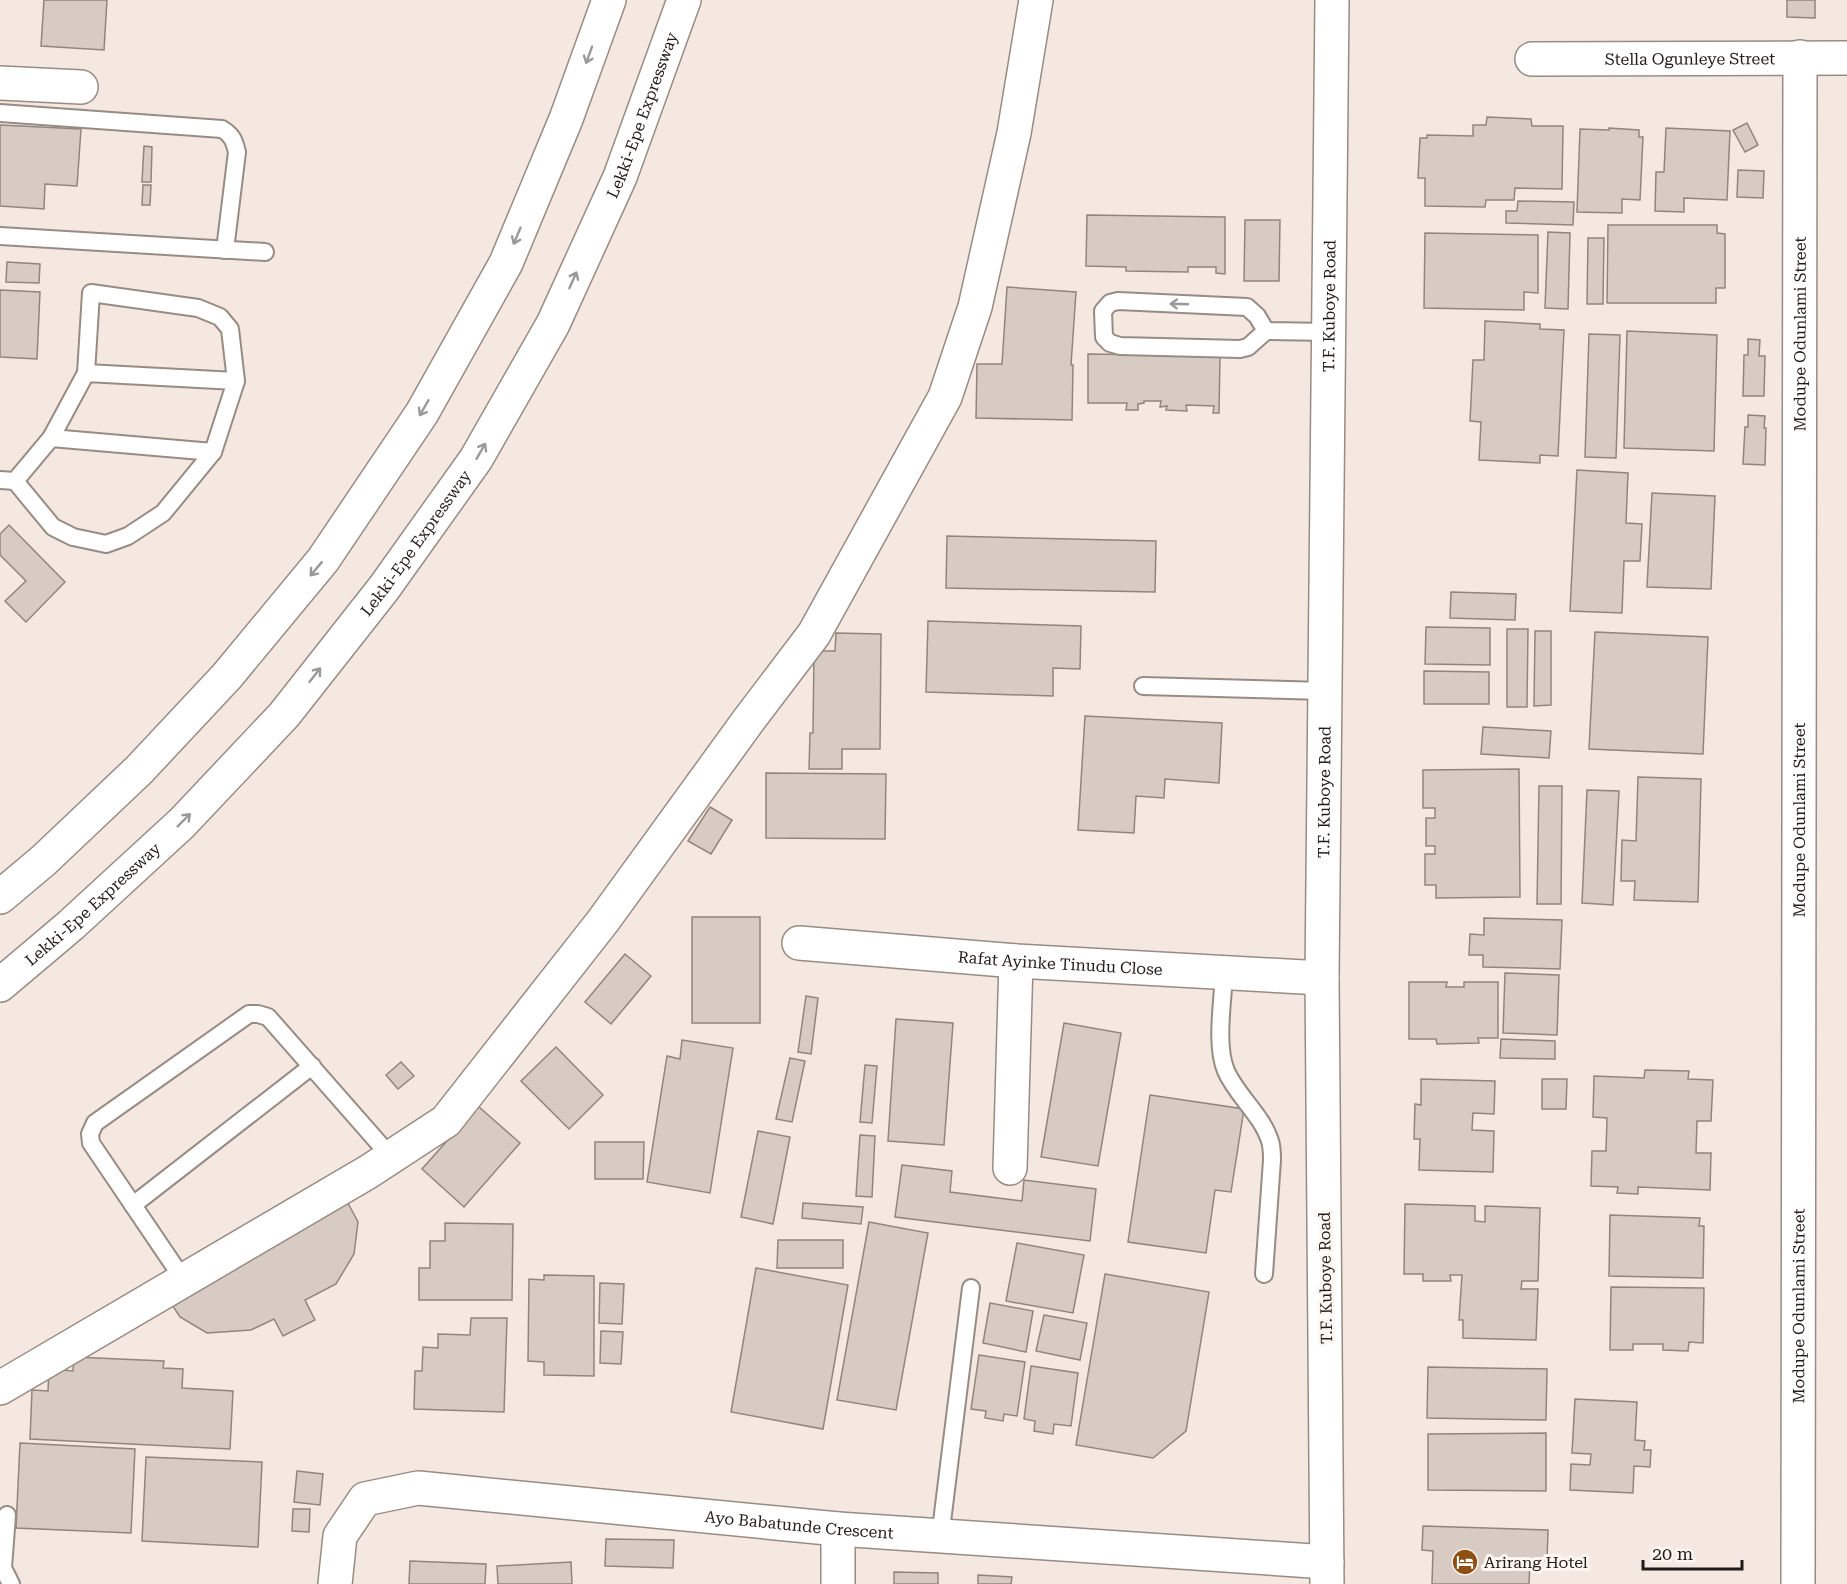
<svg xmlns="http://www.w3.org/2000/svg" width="1847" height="1584" viewBox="0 0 1847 1584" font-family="'Roboto Serif',serif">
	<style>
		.building { fill: #d7cbc3; stroke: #91867e; stroke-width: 1.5 }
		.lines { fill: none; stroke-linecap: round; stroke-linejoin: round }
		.lane-casing { stroke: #978c84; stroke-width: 20 }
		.street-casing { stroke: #978c84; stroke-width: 36 }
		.secondary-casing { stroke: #978c84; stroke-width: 36 }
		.highway-casing { stroke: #978c84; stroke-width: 36 }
		.lane { stroke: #fff; stroke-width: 16 }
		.street { stroke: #fff; stroke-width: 33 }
		.secondary { stroke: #fff; stroke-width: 33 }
		.highway { stroke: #fff; stroke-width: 33 }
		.oneway { stroke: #9b9998 }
		.labels { text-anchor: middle; stroke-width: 6; stroke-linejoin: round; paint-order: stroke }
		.street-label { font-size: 16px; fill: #211c19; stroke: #fef7f1 }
		.poi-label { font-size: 16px; fill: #211c19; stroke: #fef7f1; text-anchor: start }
	</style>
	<rect width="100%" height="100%" fill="#f4e8e0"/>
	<!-- building -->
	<g class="building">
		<path d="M44,0H107L104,50L41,46Z"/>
		<path d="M1787,0H1815V18L1787,17Z"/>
		<path d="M1487,117L1531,119L1532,126H1563L1562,189L1515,188L1514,200H1486L1485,207L1425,206V178H1418L1420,138H1427V135L1473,136V125H1486Z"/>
		<path d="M1747,123L1758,145L1745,152L1733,130Z"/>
		<path d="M0,125L81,129L77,186L45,184L44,209L0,206Z"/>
		<path d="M1609,128L1639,130V137H1643L1640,200L1622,199V213L1577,212L1580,129L1609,130Z"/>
		<path d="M1666,128L1730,131L1727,200L1684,198V212L1655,211L1656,172H1664Z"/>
		<path d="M144,146L152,147L151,182H142Z"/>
		<path d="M1738,170L1764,171L1763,198L1737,197Z"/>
		<path d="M143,185H151L150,205H142Z"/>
		<path d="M1518,201L1574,202L1573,225L1506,223V211H1517Z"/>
		<path d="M1087,215L1225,217V274L1216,273V267H1188V272L1126,271V267L1086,266Z"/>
		<path d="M1245,220H1280L1279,281H1244Z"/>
		<path d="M1608,225H1717V233L1725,234V288H1716V303H1607Z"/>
		<path d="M1548,232L1570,233L1568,309L1545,308Z"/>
		<path d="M1425,233L1538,235V293L1524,292V310L1424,308Z"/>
		<path d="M1588,238H1604L1603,304H1587Z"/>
		<path d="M7,262L40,264L39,283L6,282Z"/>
		<path d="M1007,287L1076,292L1071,365H1073L1072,420L976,418L977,364H1002Z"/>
		<path d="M0,290L40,292L37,359L0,357Z"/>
		<path d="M1485,321L1540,324V329L1564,330L1558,456L1540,455V463L1479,460L1481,422L1470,421L1473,360H1484Z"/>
		<path d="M1627,331L1717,335L1714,451L1624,448Z"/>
		<path d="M1589,334L1620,335L1616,458L1585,457Z"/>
		<path d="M1748,339L1760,340L1759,356H1765L1764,396H1743L1744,355H1748Z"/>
		<path d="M1088,354L1220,356L1219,413H1213L1214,406L1186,405L1187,411L1166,410L1167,406L1160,407L1161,401H1144V403L1138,404V410H1126L1127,403H1088Z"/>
		<path d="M1748,415L1765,416L1764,428H1766L1765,465L1743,464L1745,427H1748Z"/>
		<path d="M1577,470L1628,473L1626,523L1642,524L1640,561H1624L1622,613L1570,611Z"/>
		<path d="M1652,493L1715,496L1711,589L1647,587Z"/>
		<path d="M9,525L65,582L26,622L5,601L26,581L0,555V534Z"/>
		<path d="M947,536L1156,541L1155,592L946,588Z"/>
		<path d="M1451,592L1516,594L1515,620L1450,618Z"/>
		<path d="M928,621L1081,626L1080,669L1053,668V696L926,692Z"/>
		<path d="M1426,627L1490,628V665L1425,664Z"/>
		<path d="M1507,629H1528L1527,707H1507Z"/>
		<path d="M1535,631H1551V705L1534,706Z"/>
		<path d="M1595,632L1708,637L1703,754L1589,749Z"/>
		<path d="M836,633L881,634L880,749H842V769H809L810,733H813L814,651H835Z"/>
		<path d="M1424,671L1489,672V704H1424Z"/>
		<path d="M1085,716L1222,723L1219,783L1165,779L1164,798L1136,796L1134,833L1078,830Z"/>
		<path d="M1483,727L1551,731L1549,758L1481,754Z"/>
		<path d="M1519,769L1520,897L1436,898V885H1425V854H1435V846H1426V818H1435V808H1423V770Z"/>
		<path d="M766,773L886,774L885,839L766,838Z"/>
		<path d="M1638,777L1701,779L1698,902L1634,900L1635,881H1621L1622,840L1636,841Z"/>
		<path d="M1539,786H1562L1561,904H1537Z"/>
		<path d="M1587,790L1619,791L1613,905L1582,903Z"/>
		<path d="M710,807L732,820L711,854L688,841Z"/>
		<rect x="692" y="917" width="68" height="106"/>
		<path d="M1484,918L1562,920L1560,969L1483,967V955H1469L1470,934L1484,935Z"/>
		<path d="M625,954L651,976L611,1024L585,1002Z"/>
		<path d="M1505,973L1559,975L1557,1035L1503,1033Z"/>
		<path d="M1409,982H1447L1446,987H1464V982H1498V1038H1478L1479,1043L1437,1044L1436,1039H1409Z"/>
		<path d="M806,996L818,998L811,1054L798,1052Z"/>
		<path d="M896,1019L953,1023L944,1145L888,1141Z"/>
		<path d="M1064,1023L1121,1033L1098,1166L1041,1157Z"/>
		<path d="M1501,1039L1555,1041V1059L1500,1058Z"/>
		<path d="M682,1040L733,1048L710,1193L647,1182L667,1056L680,1059Z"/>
		<path d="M556,1047L603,1095L569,1129L521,1081Z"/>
		<path d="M790,1058L805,1061L792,1122L776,1119Z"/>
		<path d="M401,1062L414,1076L398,1089L386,1075Z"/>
		<path d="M865,1065L877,1066L872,1123L860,1122Z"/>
		<path d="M1645,1070L1689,1071L1688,1079L1713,1080L1711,1121H1697L1696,1153H1711L1710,1190L1638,1187V1194L1617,1193L1618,1187L1591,1186L1592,1151H1606L1607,1118L1593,1117L1594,1076L1644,1078Z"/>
		<path d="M1421,1079L1495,1081L1494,1114L1473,1113L1472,1130L1494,1131L1493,1172L1419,1170L1420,1139H1414L1415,1104L1421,1105Z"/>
		<path d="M1542,1079H1567L1566,1109H1542Z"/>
		<path d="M1150,1095L1244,1109L1231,1192L1215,1190L1206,1253L1128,1242Z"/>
		<path d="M478,1106L520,1143L464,1207L422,1169Z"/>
		<path d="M758,1131L790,1137L773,1224L741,1217Z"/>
		<path d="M860,1135L875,1136L872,1197L856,1196Z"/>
		<path d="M595,1142H644L643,1179H595Z"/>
		<path d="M902,1165L952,1171L950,1192L1022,1201L1024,1180L1096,1189L1090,1241L895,1217Z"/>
		<path d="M342,1192L358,1222L354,1254L336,1284L305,1300L315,1320L283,1336L274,1319L251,1330L207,1333L180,1317L167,1297Z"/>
		<path d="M803,1203L863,1207L861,1224L802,1218Z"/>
		<path d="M1405,1204L1475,1206V1221L1485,1222V1206L1540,1208L1538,1281H1522L1521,1289H1538L1536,1340L1463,1338V1320H1459L1462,1275H1450L1451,1281H1423V1274H1404Z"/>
		<path d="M1610,1215L1700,1218L1699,1226H1704L1703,1278L1609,1276Z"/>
		<path d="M869,1222L928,1233L896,1410L837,1400Z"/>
		<path d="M445,1223L513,1224L512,1300H419V1268H430V1241H445Z"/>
		<path d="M778,1240H843V1268H777Z"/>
		<path d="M1017,1243L1084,1255L1073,1313L1006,1301Z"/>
		<path d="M756,1268L848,1285L823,1429L731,1412Z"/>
		<path d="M1105,1274L1209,1292L1186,1431L1153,1458L1076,1445Z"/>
		<path d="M544,1275L594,1276V1376L544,1375V1362L528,1361L529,1279L544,1280Z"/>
		<path d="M600,1283L624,1284L622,1324L599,1323Z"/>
		<path d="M1611,1287L1704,1288L1703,1343L1689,1342L1688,1351L1663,1350V1344H1633V1350H1610Z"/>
		<path d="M990,1303L1033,1311L1026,1352L983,1343Z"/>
		<path d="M1044,1315L1087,1323L1080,1360L1036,1351Z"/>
		<path d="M471,1318H507L504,1412L414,1409L415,1371H422L423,1347L438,1348V1334L470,1335Z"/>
		<path d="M601,1331L623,1332L621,1364L600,1363Z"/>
		<path d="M979,1355L1025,1362L1017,1416L1004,1414L1003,1421L985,1418L986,1411L971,1409Z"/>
		<path d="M74,1357L164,1361L163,1368L183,1369L182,1388L233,1391L230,1449L30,1439L32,1390L48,1391L49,1369L73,1371Z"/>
		<path d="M1031,1366L1078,1373L1071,1426L1054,1424L1053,1434L1034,1431L1035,1421L1024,1419Z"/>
		<path d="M1428,1367L1547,1369L1546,1420L1427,1418Z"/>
		<path d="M1575,1399L1637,1402L1635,1440L1645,1441L1644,1450H1651L1650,1467L1634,1466L1633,1493L1570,1490L1571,1464L1590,1465L1591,1454L1572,1453Z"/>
		<path d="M1546,1433V1491L1428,1490V1434Z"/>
		<path d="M20,1443L135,1449L131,1533L16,1528Z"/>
		<path d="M146,1457L262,1462L258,1547L142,1541Z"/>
		<path d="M297,1471L323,1474L320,1505L294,1502Z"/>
		<path d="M293,1509H310L309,1532L292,1531Z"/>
		<path d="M1423,1526L1548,1530L1547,1561H1530L1529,1584H1432L1433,1551L1422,1550Z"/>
		<path d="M606,1539L674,1540L673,1568L605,1566Z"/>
		<path d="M410,1561L486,1564L485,1584H409Z"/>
		<path d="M571,1562L572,1584H498L497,1566Z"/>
		<path d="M894,1572L938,1573V1584H894Z"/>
		<path d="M978,1575L1012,1577L1011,1584H978Z"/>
	</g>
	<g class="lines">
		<!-- lane casing -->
		<g class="lane-casing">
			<g id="lane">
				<path d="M0,113L222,129C232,135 234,140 237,152L225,250"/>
				<path d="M0,236L265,252"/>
				<path d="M1266,331L1257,316L1247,307L1118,301L1110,303L1103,311L1104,337L1110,343L1120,346L1240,349L1248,347L1266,331L1328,332"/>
				<path d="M51,438L86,373L236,381"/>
				<path d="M0,480L15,481L51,438L213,452"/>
				<path d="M15,481L53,527L73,537L106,544L128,536L163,513L213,452L236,381L230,329L220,317L198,308L91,293L86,373"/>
				<path d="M1143,686L1325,691"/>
				<path d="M1224,973C1223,1001 1215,1045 1226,1071C1237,1096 1262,1115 1270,1141C1272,1147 1272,1154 1272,1160L1264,1274"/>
				<path d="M133,1205L312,1066"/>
				<path d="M183,1279L91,1143L90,1134L95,1123L249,1014H258L268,1017L391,1157"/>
				<path d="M7,1515L3,1568L11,1584"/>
				<path d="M940,1538L971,1288"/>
			</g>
		</g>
		<!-- street casing -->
		<g class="street-casing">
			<g id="street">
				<path id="s1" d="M1532,59L1847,58"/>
				<path d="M0,83L81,87"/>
				<path id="s2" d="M799,943L1016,961L1322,978"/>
				<path d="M1010,1168L1016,961"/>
				<path d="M0,1388L368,1172L446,1121L603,921L748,721L814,634L945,397L975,307L1014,133L1036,0"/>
				<path id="s3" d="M335,1584L340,1536L365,1499L418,1488L838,1529L1327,1562"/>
				<path d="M838,1584V1529"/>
				<path id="s4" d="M1798,1584L1800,57"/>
			</g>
		</g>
		<!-- secondary casing -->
		<g class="secondary-casing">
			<g id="secondary">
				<path id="s5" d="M1327,1584L1322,978L1332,0"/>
			</g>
		</g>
		<!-- highway casing -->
		<g class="highway-casing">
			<g id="highway">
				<path d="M0,897L44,860L139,770L227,676L323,560L422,413L506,263L566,119L609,0"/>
				<path id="s6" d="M0,985L71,925L182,823L284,715L384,588L476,459L553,324L620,177L684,0"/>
			</g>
		</g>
		<!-- lane -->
		<use href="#lane" class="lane"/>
		<!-- street -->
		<use href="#street" class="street"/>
		<!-- secondary -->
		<use href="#secondary" class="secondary"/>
		<!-- highway -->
		<use href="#highway" class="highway"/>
	</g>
	<!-- one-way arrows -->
	<defs><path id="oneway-shaft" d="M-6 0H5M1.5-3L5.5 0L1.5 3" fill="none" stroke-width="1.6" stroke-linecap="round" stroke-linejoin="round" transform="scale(1.5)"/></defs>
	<g class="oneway">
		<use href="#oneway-shaft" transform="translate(589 55) rotate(110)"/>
		<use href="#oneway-shaft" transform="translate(517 236) rotate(113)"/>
		<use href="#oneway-shaft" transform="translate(573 280) rotate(-66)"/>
		<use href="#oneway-shaft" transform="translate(1179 304) rotate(-178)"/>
		<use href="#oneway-shaft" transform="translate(424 408) rotate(120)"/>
		<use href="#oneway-shaft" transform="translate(481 451) rotate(-60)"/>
		<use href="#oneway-shaft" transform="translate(316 569) rotate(130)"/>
		<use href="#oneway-shaft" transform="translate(315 675) rotate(-52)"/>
		<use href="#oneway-shaft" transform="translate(184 820) rotate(-45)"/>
	</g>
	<!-- icons -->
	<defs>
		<g id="hotel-disc" transform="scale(1.35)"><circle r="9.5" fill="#8d4f14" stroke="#fef7f1"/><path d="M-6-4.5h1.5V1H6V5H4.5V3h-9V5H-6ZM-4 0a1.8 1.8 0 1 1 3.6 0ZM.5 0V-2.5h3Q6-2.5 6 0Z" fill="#fff"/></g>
	</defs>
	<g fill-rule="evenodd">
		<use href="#hotel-disc" x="1465" y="1562"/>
	</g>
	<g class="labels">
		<!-- street labels -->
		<g class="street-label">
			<text dy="6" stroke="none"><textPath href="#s1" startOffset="158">Stella Ogunleye Street</textPath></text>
			<text dy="6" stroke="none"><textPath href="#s6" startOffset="1095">Lekki-Epe Expressway</textPath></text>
			<text dy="6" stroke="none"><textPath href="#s5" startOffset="1278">T.F. Kuboye Road</textPath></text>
			<text dy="6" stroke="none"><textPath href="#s4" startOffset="1250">Modupe Odunlami Street</textPath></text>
			<text dy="6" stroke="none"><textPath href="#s6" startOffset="609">Lekki-Epe Expressway</textPath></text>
			<text dy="6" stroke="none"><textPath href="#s5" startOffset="792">T.F. Kuboye Road</textPath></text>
			<text dy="6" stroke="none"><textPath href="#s4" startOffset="764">Modupe Odunlami Street</textPath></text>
			<text dy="6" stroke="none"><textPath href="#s6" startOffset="123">Lekki-Epe Expressway</textPath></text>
			<text dy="6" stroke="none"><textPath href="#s2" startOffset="262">Rafat Ayinke Tinudu Close</textPath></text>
			<text transform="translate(1325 1278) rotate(-91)" y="6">T.F. Kuboye Road</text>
			<text dy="6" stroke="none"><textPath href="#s4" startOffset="278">Modupe Odunlami Street</textPath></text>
			<text dy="6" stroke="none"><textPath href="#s3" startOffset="530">Ayo Babatunde Crescent</textPath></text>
		</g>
		<!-- poi labels -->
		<g class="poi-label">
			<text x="1484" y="1568">Arirang Hotel</text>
		</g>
	</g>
	<!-- scale -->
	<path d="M1643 1560v9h99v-9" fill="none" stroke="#211c19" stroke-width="3"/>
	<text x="1652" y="1560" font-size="18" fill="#211c19" stroke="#fef7f1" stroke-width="4.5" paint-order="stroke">20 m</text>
</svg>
